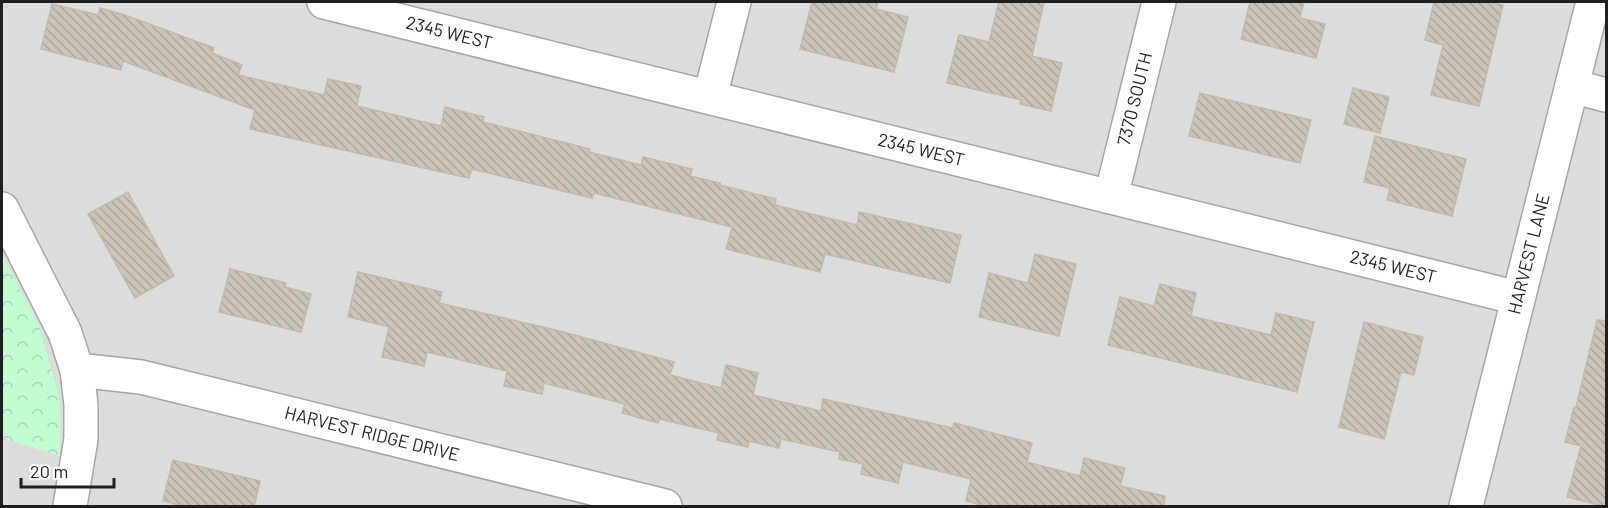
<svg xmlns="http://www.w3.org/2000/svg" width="1608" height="508" viewBox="0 0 1608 508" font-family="Barlow,sans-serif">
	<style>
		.residential { fill: #dddcdc }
		.park { fill: url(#park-crowns) }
		.building { fill: url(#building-back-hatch); stroke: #c3b9a6; stroke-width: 1.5 }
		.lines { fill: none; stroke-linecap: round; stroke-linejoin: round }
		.minor-casing { stroke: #a6a6a6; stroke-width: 36 }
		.minor { stroke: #fff; stroke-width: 33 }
		.labels { text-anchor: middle; stroke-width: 4.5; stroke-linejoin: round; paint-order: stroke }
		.street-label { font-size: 18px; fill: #1f1f1f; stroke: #fff }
	</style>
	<defs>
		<pattern id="park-crowns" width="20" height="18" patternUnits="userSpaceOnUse" patternTransform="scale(1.5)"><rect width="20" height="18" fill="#c0fdd1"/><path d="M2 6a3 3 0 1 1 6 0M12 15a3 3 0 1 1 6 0" fill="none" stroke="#a5d8b3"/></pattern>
		<pattern id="building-back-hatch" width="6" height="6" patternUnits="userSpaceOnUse" patternTransform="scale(1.5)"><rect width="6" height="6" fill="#c9c3b8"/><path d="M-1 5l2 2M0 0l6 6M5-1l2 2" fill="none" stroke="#aca79e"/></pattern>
	</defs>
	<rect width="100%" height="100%" fill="#f1efe5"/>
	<!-- residential -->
	<rect class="residential" x="2" y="2" width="1604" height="504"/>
	<!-- park -->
	<path class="park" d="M2,255L39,327L59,396L60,456L2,438Z"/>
	<!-- building -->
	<g class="building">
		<path d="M812,2H878L876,9L908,17L894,72L800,49Z"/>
		<path d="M999,2H1044L1032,56L1062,63L1051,111L1020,104L1021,100L947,83L959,35L989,42Z"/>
		<path d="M1250,2H1304L1300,18L1325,24L1316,58L1241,39Z"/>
		<path d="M1434,2H1489L1503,5L1479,106L1431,95L1443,45L1425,40Z"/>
		<path d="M52,4L98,15L100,8L125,15L214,48L212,53L242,65L238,75L324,95L328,79L361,86L357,106L441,126L445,107L484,117L483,122L590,149L589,152L641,165L643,157L692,169L690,176L720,183V185L776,199L775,205L857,225L859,212L961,235L950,283L825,254L820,272L726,249L732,227L594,193L592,198L472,169L469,178L250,129L255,110L123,61L121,70L41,49Z"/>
		<path d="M1353,88L1389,97L1380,133L1344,124Z"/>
		<path d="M1200,93L1311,120L1300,163L1189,136Z"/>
		<path d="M1375,136L1466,159L1452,216L1387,200L1390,188L1364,182Z"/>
		<path d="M128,192L174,276L135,298L88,214Z"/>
		<path d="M1035,254L1076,264L1059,336L979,317L989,273L1028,283Z"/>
		<path d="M230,269L286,283L285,287L311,294L301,332L219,312Z"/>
		<path d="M358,272L442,292L439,303L556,330L674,362L670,375L721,388L726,365L758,373L753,395L821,411L823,399L953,428L954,423L1032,443L1027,462L1080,476L1084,458L1125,468L1120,486L1165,496L1164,507H989L966,501L971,479L903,462L898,483L861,474L863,464L839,459L840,452L781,439L779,448L749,441L748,447L717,440L719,433L659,419L658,423L622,413L625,404L544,383L542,394L504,386L507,371L427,352L424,366L382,357L389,327L348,317Z"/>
		<path d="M1160,284L1196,293L1191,316L1271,335L1276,313L1314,322L1297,392L1108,345L1120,297L1154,306Z"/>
		<path d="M1597,320L1606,321V507L1567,497L1581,446L1565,442L1574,407H1576Z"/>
		<path d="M1364,322L1423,337L1414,375L1401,372L1384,439L1339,427Z"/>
		<path d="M173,460L260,481L254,507H188L163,501Z"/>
	</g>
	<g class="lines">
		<!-- minor casing -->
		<g class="minor-casing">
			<g id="minor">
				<path d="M324,2L1518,298"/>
				<path d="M1572,86L1606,95"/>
				<path d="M710,97L734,2"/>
				<path d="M1111,197L1159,2"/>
				<path d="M2,209L65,333L77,370L81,405V439L70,506"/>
				<path d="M77,370L141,377L665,506"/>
				<path d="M1466,506L1593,2"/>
			</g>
		</g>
		<!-- minor -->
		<use href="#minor" class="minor"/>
	</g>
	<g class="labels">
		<!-- street labels -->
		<g class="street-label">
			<text transform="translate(449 33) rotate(14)" y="6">2345 WEST</text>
			<text transform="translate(1135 99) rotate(-76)" y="6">7370 SOUTH</text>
			<text transform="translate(921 150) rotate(14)" y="6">2345 WEST</text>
			<text transform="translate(1529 254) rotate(-76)" y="6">HARVEST LANE</text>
			<text transform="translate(1393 267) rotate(14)" y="6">2345 WEST</text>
			<text transform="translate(372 434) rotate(14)" y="6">HARVEST RIDGE DRIVE</text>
		</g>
	</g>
	<!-- border -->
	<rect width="1608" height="508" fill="none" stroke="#1f1f1f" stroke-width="6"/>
	<!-- scale -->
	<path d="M21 478v9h93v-9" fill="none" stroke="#1f1f1f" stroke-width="3"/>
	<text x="30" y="478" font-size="18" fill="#1f1f1f" stroke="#ffffff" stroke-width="4.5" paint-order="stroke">20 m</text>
</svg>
